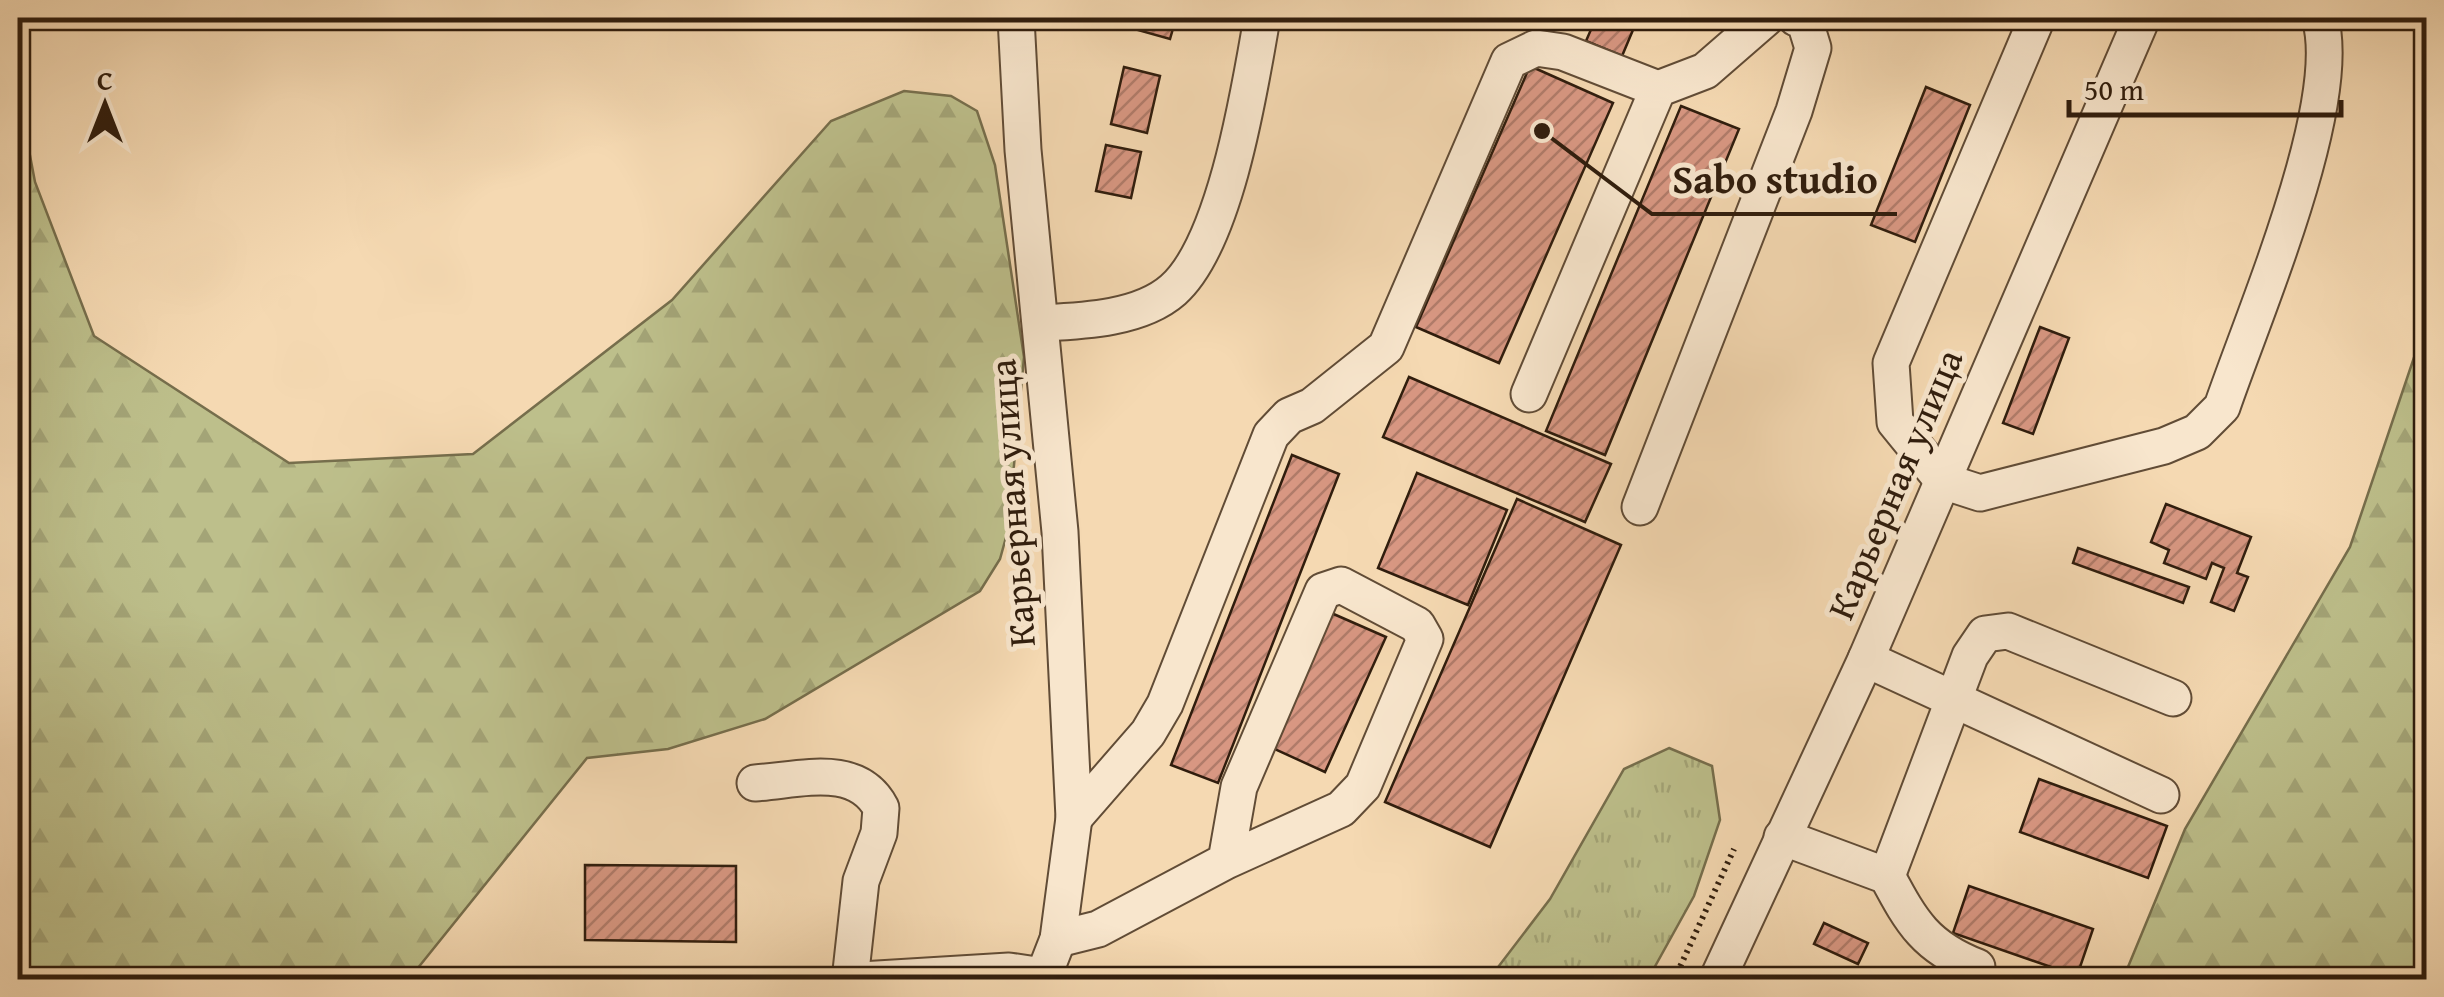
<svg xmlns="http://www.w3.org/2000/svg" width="2444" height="997" viewBox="0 0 2444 997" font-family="'Gentium Book Plus',serif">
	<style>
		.grass { fill: url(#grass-tufts); stroke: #766e4c; stroke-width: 2.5 }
		.forest { fill: url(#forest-firs); stroke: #766e4c; stroke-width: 2.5 }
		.building { fill: url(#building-hatch); stroke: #301d0d; stroke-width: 2.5 }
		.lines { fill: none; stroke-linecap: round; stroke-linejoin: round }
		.minor-casing { stroke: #614c36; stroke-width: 39 }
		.path { stroke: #301d0d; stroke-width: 6; stroke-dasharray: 2.5 5; stroke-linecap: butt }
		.minor { stroke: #f8e6cd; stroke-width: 35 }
		.labels { text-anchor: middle; stroke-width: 10; stroke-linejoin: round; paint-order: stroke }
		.street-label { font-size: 38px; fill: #301d0d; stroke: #f8e6cd }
		.leader { fill: none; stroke: #301d0d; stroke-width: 4 }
		.callout-dot { fill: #301d0d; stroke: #f8e6cd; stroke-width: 4 }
		.callout-label { font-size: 40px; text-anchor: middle; font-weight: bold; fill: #301d0d; stroke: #f8e6cd; stroke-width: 10; stroke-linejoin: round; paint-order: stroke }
	</style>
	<defs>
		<pattern id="grass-tufts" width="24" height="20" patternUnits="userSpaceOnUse" patternTransform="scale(2.5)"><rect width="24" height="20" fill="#bdbf8b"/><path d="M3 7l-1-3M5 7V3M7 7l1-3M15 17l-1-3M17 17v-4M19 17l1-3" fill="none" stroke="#a3a477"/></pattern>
		<pattern id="forest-firs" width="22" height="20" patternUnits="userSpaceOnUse" patternTransform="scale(2.5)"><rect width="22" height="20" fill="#bdbf8b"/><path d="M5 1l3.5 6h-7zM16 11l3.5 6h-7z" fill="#a3a477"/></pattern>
		<pattern id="building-hatch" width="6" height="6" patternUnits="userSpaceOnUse" patternTransform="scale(2.5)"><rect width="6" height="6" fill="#d89782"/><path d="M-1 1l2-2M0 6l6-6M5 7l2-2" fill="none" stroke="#b07b69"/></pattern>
	</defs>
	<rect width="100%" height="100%" fill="#f5d9b2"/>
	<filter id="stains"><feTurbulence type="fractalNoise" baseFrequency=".002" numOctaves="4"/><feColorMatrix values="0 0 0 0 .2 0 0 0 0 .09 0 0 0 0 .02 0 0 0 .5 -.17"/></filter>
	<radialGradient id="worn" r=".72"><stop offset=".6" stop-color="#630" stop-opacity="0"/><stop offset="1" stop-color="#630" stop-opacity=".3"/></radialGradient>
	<!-- grass -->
	<path class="grass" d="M1669,748L1712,766L1720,820L1694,896L1648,979H1489L1550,899L1624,769Z"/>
	<!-- forest -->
	<g class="forest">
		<path d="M904,91L951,96L977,111L995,165L1024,357L1008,530L1000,559L980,591L765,719L668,749L587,758L409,979H18V92L35,182L94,336L289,463L473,454L672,300L831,121Z"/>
		<path d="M2426,322V979H2123L2185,829L2350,547Z"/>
	</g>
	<!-- building -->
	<g class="building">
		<path d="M1137,18H1176L1170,39L1134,29Z"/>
		<path d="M1596,18H1638L1622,56L1586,41Z"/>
		<path d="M1530,66L1613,103L1499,363L1416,327Z"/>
		<path d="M1124,67L1160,76L1147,133L1111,124Z"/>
		<path d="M1926,87L1970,105L1915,242L1871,225Z"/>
		<path d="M1681,106L1739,129L1605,455L1546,431Z"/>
		<path d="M1106,145L1141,152L1131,198L1096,191Z"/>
		<path d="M2040,327L2069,338L2033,434L2003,423Z"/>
		<path d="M1409,377L1611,464L1585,522L1383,437Z"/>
		<path d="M1292,455L1339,474L1218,783L1171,765Z"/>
		<path d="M1417,473L1507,510L1468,605L1378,568Z"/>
		<path d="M1517,499L1621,545L1490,847L1385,802Z"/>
		<path d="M2166,504L2251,537L2237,573L2248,577L2234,611L2211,602L2224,568L2212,563L2206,579L2164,563L2169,550L2151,542Z"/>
		<path d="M2078,548L2189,587L2183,603L2073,563Z"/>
		<path d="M1329,612L1386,637L1325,772L1268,746Z"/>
		<path d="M2039,779L2167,826L2148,878L2020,832Z"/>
		<path d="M585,865L736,866V942L585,940Z"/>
		<path d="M1969,886L2093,929L2077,976L1953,933Z"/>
		<path d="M1824,923L1868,943L1858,964L1814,944Z"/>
	</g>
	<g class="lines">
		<!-- minor casing -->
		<g class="minor-casing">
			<g id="minor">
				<path d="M1016,18L1023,150L1060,532L1074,818L1058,939L1042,980"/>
				<path d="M2037,18L1891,363L1895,422L1943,481L1980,493L2164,446L2197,432L2222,407C2253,316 2345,104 2320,18"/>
				<path d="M1041,323C1082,321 1140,319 1173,290C1226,243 1250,87 1262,18"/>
				<path d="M1529,394L1658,89L1705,71L1766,18"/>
				<path d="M1640,507L1794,111L1813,48L1805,22L1796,18"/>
				<path d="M1866,659L2161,795"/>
				<path d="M755,783C800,780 857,762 881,808L879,833L861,881L850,980"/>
				<path d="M1074,818L1148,733L1165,704L1271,435L1289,416L1312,406L1386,347L1509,61L1536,48L1563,52L1658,89"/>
				<path d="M1782,837L1887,876C1912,923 1926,947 1977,967"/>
				<path d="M1887,876L1970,656L1985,634L2008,631L2173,698"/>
				<path d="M1058,939L1098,929L1226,861L1341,809L1363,786L1425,639L1417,625L1341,585L1323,591L1239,787L1226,861"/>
				<path d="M861,980L1009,971L1043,976"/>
				<path d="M1717,980L1866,659L2142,18"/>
			</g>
		</g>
		<!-- path -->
		<path class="path" d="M1674,980L1734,849"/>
		<!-- minor -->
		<use href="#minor" class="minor"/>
	</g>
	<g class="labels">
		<!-- street labels -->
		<g class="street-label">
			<text transform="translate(1895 484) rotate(-67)" y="13">Карьерная улица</text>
			<text transform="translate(1012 503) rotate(-94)" y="13">Карьерная улица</text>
		</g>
	</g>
	<!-- callouts -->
	<path class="leader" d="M1542 131L1652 214H1897"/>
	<circle class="callout-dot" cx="1542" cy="131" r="10"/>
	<g class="callout-label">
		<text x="1775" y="193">Sabo studio</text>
	</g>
	<!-- margin -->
	<rect width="2444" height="997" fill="none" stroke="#f5d9b2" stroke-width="60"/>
	<rect x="20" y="20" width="2404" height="957" fill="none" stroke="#301d0d" stroke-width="5"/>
	<rect x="30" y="30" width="2384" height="937" fill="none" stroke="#301d0d" stroke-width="2.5"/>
	<!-- north arrow -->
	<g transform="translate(105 105)" stroke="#f8e6cd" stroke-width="8" paint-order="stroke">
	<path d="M0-8L18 38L0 25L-18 38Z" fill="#301d0d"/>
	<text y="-15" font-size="28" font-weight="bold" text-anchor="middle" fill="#301d0d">С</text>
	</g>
	<!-- scale -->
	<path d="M2069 100v15h272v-15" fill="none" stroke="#301d0d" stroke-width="5"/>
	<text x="2084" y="100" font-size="30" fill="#301d0d" stroke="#f8e6cd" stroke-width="8" paint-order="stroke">50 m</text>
	<rect width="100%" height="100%" filter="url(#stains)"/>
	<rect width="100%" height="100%" fill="url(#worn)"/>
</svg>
